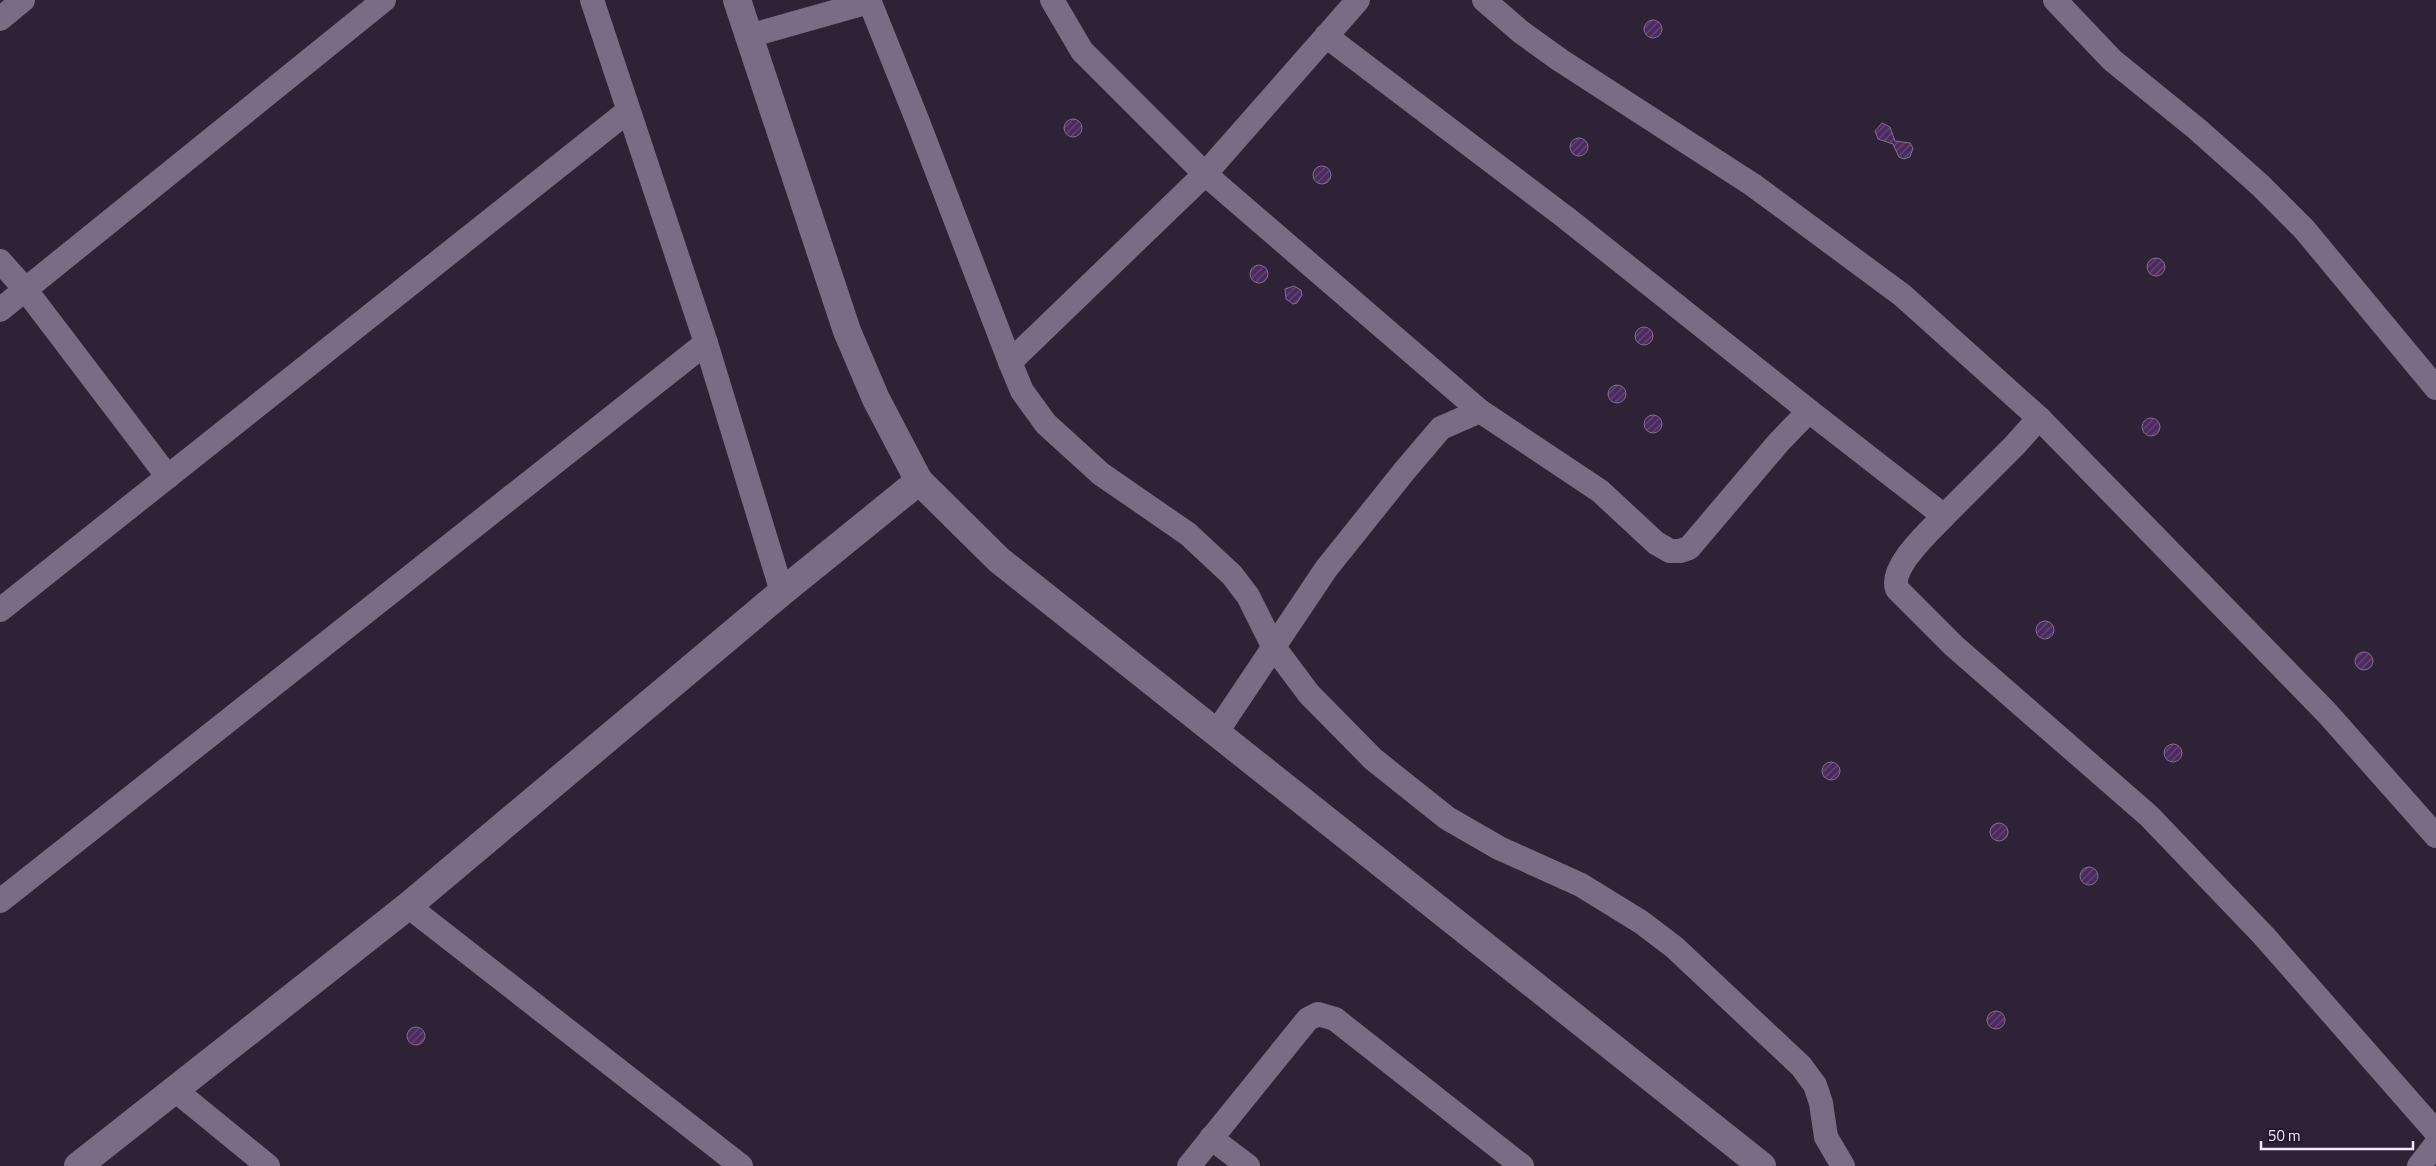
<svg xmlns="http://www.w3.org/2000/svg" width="2436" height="1166" viewBox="0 0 2436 1166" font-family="'Titillium Web',sans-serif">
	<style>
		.building { fill: url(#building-hatch); stroke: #80718a }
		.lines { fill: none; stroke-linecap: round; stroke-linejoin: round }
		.minor { stroke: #7b6c85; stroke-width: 24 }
		.tertiary { stroke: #7b6c85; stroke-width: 28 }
	</style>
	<defs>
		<pattern id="building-hatch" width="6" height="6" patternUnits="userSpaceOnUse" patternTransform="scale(1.25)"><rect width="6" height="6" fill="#4b2a5f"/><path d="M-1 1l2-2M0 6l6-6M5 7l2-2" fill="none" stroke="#654977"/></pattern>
	</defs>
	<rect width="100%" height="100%" fill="#2f2237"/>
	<!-- building -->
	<g class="building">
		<circle cx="1653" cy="29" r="9"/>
		<circle cx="1073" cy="128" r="9"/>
		<path d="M1882,123L1890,127L1895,141L1910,143L1913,148L1910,157L1904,159L1899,157L1893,144L1878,139L1875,131Z"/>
		<circle cx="1579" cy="147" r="9"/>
		<circle cx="1322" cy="175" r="9"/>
		<circle cx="2156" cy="267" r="9"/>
		<circle cx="1259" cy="274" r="9"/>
		<path d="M1294,286L1301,290L1302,295L1297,303L1293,304L1286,299L1285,289Z"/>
		<circle cx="1644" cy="336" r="9"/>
		<circle cx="1617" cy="394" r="9"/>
		<circle cx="1653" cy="424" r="9"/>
		<circle cx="2151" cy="427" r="9"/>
		<circle cx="2045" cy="630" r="9"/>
		<circle cx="2364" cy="661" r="9"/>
		<circle cx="2173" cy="753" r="9"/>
		<circle cx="1831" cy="771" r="9"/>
		<circle cx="1999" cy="832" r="9"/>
		<circle cx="2089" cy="876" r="9"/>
		<circle cx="1996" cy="1020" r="9"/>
		<circle cx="416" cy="1036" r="9"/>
	</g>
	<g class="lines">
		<!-- minor -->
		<g class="minor">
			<path d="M592,0L706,343L782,592"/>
			<path d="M869,0L918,122L1010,362"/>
			<path d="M1052,0L1082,51L1205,174L1480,411"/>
			<path d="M1358,0L1205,174L1010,362L1022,391L1046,424L1101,474L1188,534L1232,575L1248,596L1273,646L1309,694L1373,759L1447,818L1499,848L1581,885L1641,922L1674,947L1801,1066L1815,1085L1821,1103L1826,1137L1843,1166"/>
			<path d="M1484,0L1521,32L1560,60L1753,185L1902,295L2039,418"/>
			<path d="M2055,0L2112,60L2197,129L2260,185L2304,229L2436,388"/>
			<path d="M0,19L23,0"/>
			<path d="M749,36L869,2"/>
			<path d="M1326,36L1565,217L1809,411"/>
			<path d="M0,261L25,289L168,477"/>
			<path d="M0,310L384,0"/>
			<path d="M1944,516L2015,445L2039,418L2327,713L2436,836"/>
			<path d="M0,610L628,111"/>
			<path d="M1216,733L1326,569L1406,469L1441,428L1480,411L1600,491L1656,543L1670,551H1680L1689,548L1779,442L1809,411L1944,516C1929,532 1889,567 1897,589L1954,646L2149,816L2264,936L2436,1132"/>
			<path d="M0,901L706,343"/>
			<path d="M408,906L741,1166"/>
			<path d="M175,1090L268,1166"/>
			<path d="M1211,1138L1248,1166"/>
			<path d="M1189,1166L1308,1019L1318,1014L1335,1019L1522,1166"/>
			<path d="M2419,1166L2436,1144"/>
		</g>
		<!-- tertiary -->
		<g class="tertiary">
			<path d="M737,0L847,331L876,399L919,481L999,560L1762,1166"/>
			<path d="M78,1166L408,906L782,592L919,481"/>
		</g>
	</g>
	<!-- scale -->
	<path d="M2261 1141v8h152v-8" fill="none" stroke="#f3ebf9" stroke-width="2.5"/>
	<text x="2268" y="1141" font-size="15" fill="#f3ebf9" stroke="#25192d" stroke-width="4" paint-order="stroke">50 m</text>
</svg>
